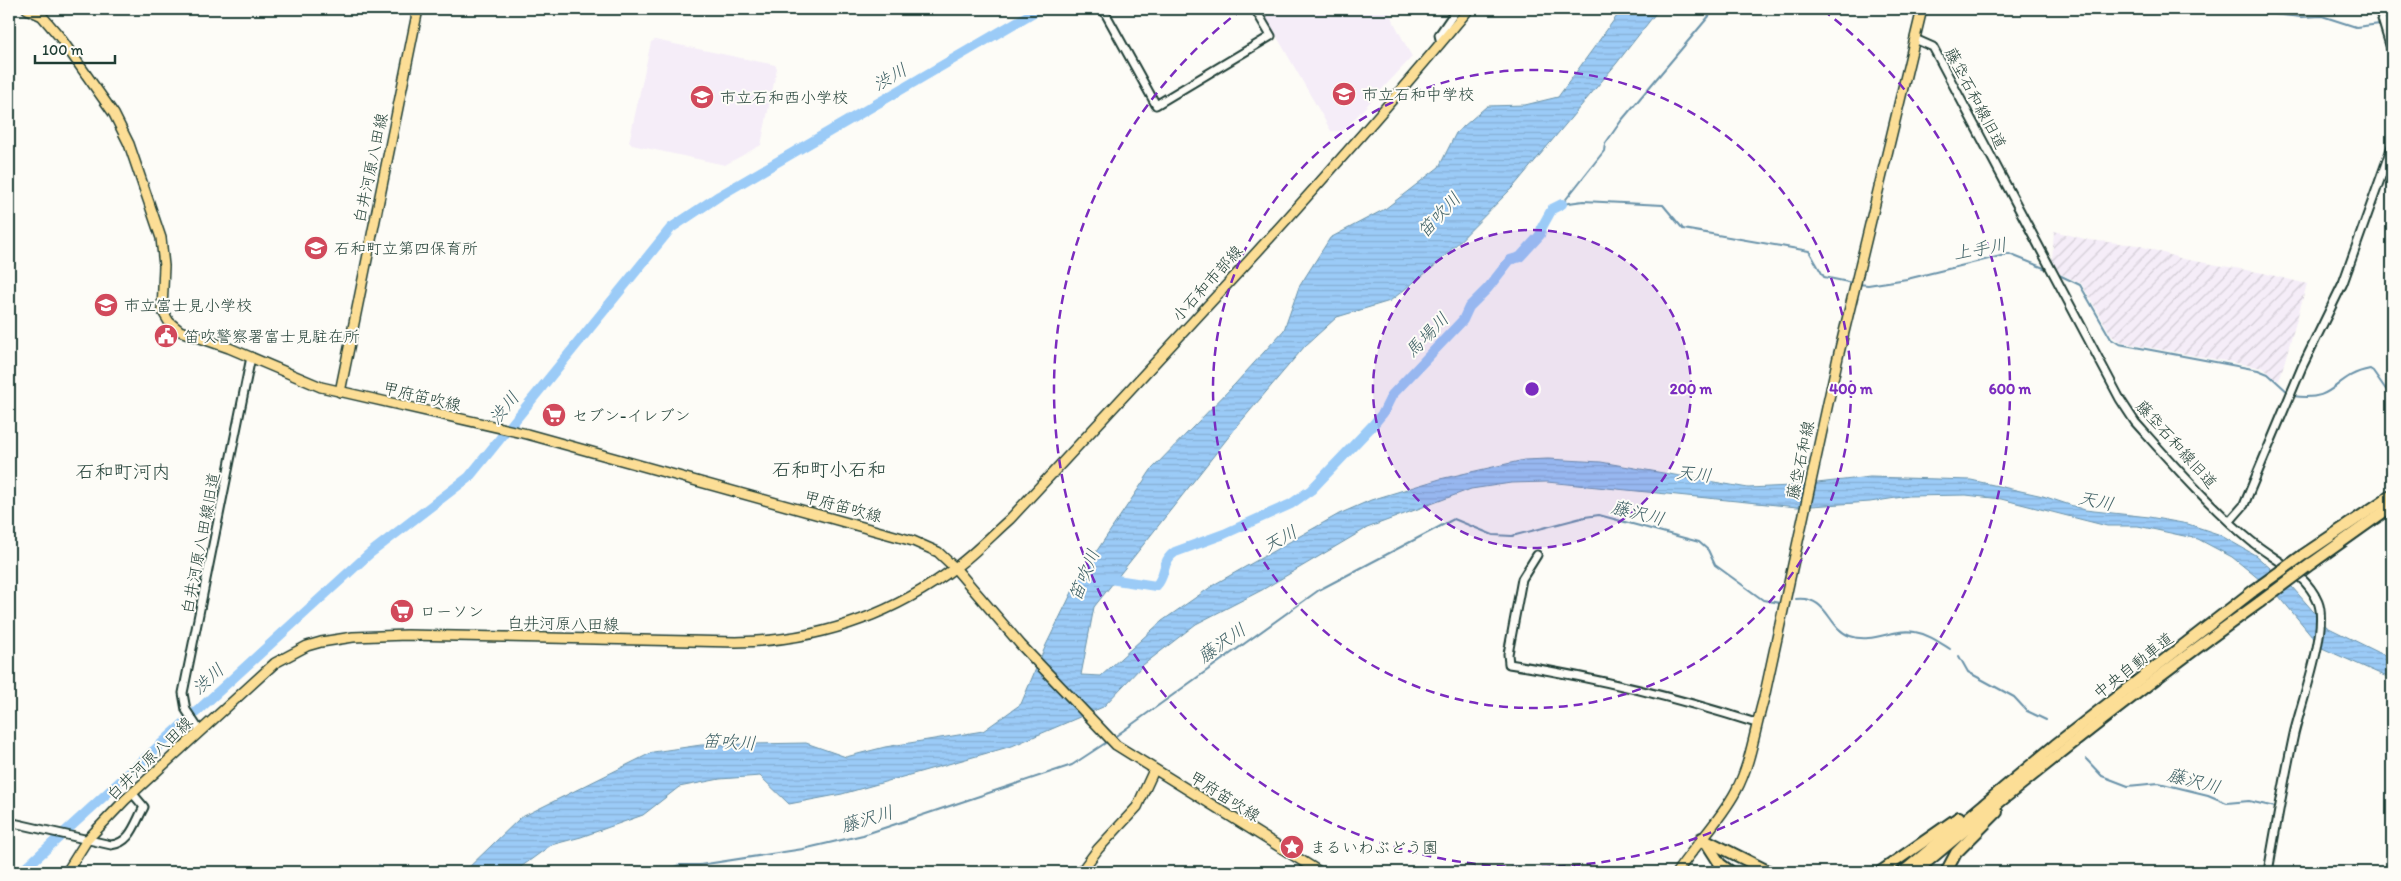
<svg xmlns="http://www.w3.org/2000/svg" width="2401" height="881" viewBox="0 0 2401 881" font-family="Itim,'Klee One',sans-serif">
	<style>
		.built { fill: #f5edf8 }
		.industrial { fill: url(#industrial-furrows) }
		.water { fill: url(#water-rules); stroke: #6992a9 }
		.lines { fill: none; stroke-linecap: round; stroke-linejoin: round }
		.stream { stroke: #6992a9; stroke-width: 2 }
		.river { stroke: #9bcbf7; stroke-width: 10 }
		.minor-casing { stroke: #1f3d34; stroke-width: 11 }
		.major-casing { stroke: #1f3d34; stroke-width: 12 }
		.highway-casing { stroke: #1f3d34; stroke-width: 14 }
		.minor { stroke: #fdfcf7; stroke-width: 7 }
		.major { stroke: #fcde96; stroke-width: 9 }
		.highway { stroke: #fcde96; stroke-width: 10 }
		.highway-bridge-casing { stroke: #1f3d34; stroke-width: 14; stroke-linecap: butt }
		.highway-bridge { stroke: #fcde96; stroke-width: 10 }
		.ring { fill: none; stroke: #7b2cbf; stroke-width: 2.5; stroke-dasharray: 9 6 }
		.labels { text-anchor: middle; stroke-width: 4; stroke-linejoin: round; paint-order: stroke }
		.poi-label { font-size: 16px; fill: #1f3d34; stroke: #fdfcf7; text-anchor: start }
		.street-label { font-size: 16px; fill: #1f3d34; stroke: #fdfcf7 }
		.water-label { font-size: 18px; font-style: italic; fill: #3e6065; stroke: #fdfcf7 }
		.quarter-label { font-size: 19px; fill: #1f3d34; stroke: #fdfcf7 }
		.centre { fill: #7b2cbf; stroke: #fdfcf7; stroke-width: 2.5 }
		.ring-label { font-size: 15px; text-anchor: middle; font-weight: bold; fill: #7b2cbf; stroke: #fdfcf7; stroke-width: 4; stroke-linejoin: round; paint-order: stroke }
	</style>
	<defs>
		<pattern id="industrial-furrows" width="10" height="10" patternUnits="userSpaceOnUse" patternTransform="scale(1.25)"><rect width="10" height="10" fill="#f5edf8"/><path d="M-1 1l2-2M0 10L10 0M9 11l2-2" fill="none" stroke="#d2ccd5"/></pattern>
		<pattern id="water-rules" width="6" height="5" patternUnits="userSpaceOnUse" patternTransform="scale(1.25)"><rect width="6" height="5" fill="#9bcbf7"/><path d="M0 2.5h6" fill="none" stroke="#85afd4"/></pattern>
	</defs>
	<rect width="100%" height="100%" fill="#fdfcf7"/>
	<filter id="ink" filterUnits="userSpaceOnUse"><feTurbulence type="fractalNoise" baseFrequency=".02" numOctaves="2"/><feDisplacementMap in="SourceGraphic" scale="10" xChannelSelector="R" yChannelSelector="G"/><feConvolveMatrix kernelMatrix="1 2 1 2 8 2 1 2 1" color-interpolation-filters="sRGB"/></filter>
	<g filter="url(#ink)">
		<!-- built -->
		<g class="built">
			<path d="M1261,9H1387L1412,57L1343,131H1331Z"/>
			<path d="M655,40L775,65L777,68L761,145L725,165L632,145L629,142L651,42Z"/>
		</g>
		<!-- industrial -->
		<path class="industrial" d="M2054,231L2089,240L2137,245L2183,259L2263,273L2307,284L2279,381L2263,368L2120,342L2112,336L2081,283L2059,273L2052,261Z"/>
		<!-- water -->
		<path class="water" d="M1622,9H1659L1616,64L1514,186L1437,264L1390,301L1337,317L1305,346L1238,425L1094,607L1081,675L1101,676L1162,621L1215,584L1339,514L1371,500L1440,479L1524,460L1548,459L1601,462L1748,488L1791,486L1870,477L1971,480L2043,496L2085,510L2149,517L2188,524L2218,534L2255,555L2292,587L2327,627L2392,659L2387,677L2322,648L2278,595L2248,570L2232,557L2198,539L2138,526H2107L2001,499L1966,495L1909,496L1870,502L1797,507L1547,482L1511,483L1471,489L1367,528L1262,590L1196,624L1143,665L1103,707L1012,746L842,794L789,804L760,776L720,779L679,787L643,815L581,837L551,845L514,872H464L520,818L653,752L701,745L806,743L846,757L885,747L983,731L1021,704L1046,645L1080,576L1151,470L1235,384L1284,330L1299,287L1330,238L1385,209L1439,167L1456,133L1487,106L1525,105L1558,97Z"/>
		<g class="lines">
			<!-- stream -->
			<g class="stream">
				<path d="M2093,9C2127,18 2165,13 2200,9"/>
				<path d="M2229,9L2301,17L2322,16L2356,27L2380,24"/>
				<path d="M1563,203L1604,151L1605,144L1621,121L1715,9"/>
				<path d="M1562,204L1583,201L1663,205L1683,229L1809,251L1824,277L1853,283"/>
				<path d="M2055,273L2080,285L2111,339L2119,344L2258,370L2268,374L2289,393"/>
				<path d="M1858,284L1868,285L1907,279L2009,254L2049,270"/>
				<path d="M2293,396C2337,403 2332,376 2370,369L2373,371L2387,391L2392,395"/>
				<path d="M1796,599C1829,596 1827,628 1850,636C1873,644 1893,628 1915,632C1928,634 1939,642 1950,649"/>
				<path d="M1959,656L1968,672L2014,697L2027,711L2046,720"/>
				<path d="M1113,738L1319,590L1454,519L1493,535L1512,536L1585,517L1599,515L1699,542L1708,550L1715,565L1763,600L1780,603"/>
				<path d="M2086,759L2102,776L2128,786L2159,783L2208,795L2227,803L2249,801L2275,807"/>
				<path d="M379,865L381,867"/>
				<path d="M615,872H620"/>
				<path d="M659,872L680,865H700L803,849L863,835L1072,765L1107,742"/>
			</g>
			<!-- river -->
			<g class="river">
				<path d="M1103,578L1156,586C1167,575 1161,561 1175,552L1224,534L1291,504L1311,490L1373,425L1383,413L1392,395L1463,320L1469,307L1488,288L1510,260L1520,257L1540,235L1542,227L1552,209L1562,204"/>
				<path d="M21,872L369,554L469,477L671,228L719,196L1039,9"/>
			</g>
			<!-- minor casing -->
			<g class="minor-casing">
				<g id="minor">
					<path d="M1103,9L1156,105L1271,36L1255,9"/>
					<path d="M2379,9L2392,52"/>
					<path d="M1915,39L1933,47L2120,399L2135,422C2170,461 2211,508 2251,541C2274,560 2306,573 2318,602C2329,629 2301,703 2294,734C2284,780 2276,826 2268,872"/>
					<path d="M1441,43L1439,35L1457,9"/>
					<path d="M2230,521L2244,505L2302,367L2343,283L2392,146"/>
					<path d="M1537,555L1522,579L1508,654L1509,664C1593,677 1675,697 1756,723"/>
					<path d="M200,731L186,710L183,693L251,357"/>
					<path d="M9,822L111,845C131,843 135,823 144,807L133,794"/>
				</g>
			</g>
			<!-- major casing -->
			<g class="major-casing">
				<g id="major">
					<path d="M27,9L42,16L59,36L114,114L129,144L161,238L164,266L162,310L169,322L180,331L229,348L321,387L527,434L913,541L938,552L955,568L1021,645L1116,745L1320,872"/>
					<path d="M340,392L418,9"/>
					<path d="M67,872L87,840L125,800L275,663L307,646L321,642L353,637L407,635L736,642C817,641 891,616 956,567C975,553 992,535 1010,519C1165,351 1324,185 1469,9"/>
					<path d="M1081,872L1098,849L1137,807L1154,770"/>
					<path d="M1677,872C1696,844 1720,821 1736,791C1751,763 1755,728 1764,698L1838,357L1922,9"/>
				</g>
			</g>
			<!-- highway casing -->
			<g class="highway-casing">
				<g id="highway">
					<path d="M2303,555L2392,495"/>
					<path d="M2312,563L2392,506"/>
					<path d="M1702,838L1770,872"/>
					<path d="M1704,839L1720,864L1731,872"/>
					<path d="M1880,872L1959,817"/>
					<path d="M1903,872L2055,745L2253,591"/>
					<path d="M1915,872C2027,778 2141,687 2260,602"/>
					<path d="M1946,872L1956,853L1997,812"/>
				</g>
			</g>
			<!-- minor -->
			<use href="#minor" class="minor"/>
			<!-- major -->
			<use href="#major" class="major"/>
			<!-- highway -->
			<use href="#highway" class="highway"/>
			<!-- highway-bridge casing -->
			<g class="highway-bridge-casing">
				<g id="highway-bridge">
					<path d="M2253,591L2303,555"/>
					<path d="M2260,602L2312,563"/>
				</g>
			</g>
			<!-- highway-bridge -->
			<use href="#highway-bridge" class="highway-bridge"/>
		</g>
	</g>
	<!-- distance rings -->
	<circle cx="1532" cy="389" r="159" fill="#7b2cbf" fill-opacity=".12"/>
	<g class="ring">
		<circle cx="1532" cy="389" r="159"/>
		<circle cx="1532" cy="389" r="319"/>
		<path d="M1823 10A478 478 0 1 1 1241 10"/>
	</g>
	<!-- icons -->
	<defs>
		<g id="school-disc" transform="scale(1.25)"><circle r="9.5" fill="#d1495b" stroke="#fdfcf7"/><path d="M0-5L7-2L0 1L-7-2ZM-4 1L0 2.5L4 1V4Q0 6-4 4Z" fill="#fff"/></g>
		<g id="civic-disc" transform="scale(1.25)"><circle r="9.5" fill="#d1495b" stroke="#fdfcf7"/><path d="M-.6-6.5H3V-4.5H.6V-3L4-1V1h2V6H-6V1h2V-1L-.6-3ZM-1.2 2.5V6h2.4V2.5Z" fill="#fff"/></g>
		<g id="supermarket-disc" transform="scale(1.25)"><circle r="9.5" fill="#d1495b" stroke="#fdfcf7"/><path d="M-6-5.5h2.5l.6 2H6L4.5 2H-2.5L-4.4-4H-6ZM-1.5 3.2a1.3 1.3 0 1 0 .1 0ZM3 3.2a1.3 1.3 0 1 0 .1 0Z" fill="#fff"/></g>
		<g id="sight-disc" transform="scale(1.25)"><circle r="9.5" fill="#d1495b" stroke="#fdfcf7"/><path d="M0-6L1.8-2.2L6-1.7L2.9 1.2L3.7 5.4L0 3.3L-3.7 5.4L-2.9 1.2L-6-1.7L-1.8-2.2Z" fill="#fff"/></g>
	</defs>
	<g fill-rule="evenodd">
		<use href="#school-disc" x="1344" y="94"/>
		<use href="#school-disc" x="702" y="97"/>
		<use href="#school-disc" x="316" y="248"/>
		<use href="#school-disc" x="106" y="305"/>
		<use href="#civic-disc" x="166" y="336"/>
		<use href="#supermarket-disc" x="554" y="415"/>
		<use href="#supermarket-disc" x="402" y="611"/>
		<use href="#sight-disc" x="1292" y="847"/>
	</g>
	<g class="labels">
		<!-- poi labels -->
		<g class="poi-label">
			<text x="1362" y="100">市立石和中学校</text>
			<text x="720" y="103">市立石和西小学校</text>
			<text x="334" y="254">石和町立第四保育所</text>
			<text x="124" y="311">市立富士見小学校</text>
			<text x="184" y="342">笛吹警察署富士見駐在所</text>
			<text x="572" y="421">セブン-イレブン</text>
			<text x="420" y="617">ローソン</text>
			<text x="1310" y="853">まるいわぶどう園</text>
		</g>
		<!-- street labels -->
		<g class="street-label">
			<text transform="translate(1976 98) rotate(62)" y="6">藤垈石和線旧道</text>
			<text transform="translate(370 168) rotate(-78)" y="6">白井河原八田線</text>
			<text transform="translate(1207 283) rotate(-48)" y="6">小石和市部線</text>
			<text transform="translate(422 396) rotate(13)" y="6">甲府笛吹線</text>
			<text transform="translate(2177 444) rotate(48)" y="6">藤垈石和線旧道</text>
			<text transform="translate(1800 460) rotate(-78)" y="6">藤垈石和線</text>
			<text transform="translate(843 506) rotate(15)" y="6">甲府笛吹線</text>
			<text transform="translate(200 543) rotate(-79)" y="6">白井河原八田線旧道</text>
			<text transform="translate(563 623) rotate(1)" y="6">白井河原八田線</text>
			<text transform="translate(2133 665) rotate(-38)" y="6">中央自動車道</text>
			<text transform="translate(149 758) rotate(-44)" y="6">白井河原八田線</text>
			<text transform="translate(1225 796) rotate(32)" y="6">甲府笛吹線</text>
		</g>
		<!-- water labels -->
		<g class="water-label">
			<text transform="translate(890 77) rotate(-30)" y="6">渋川</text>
			<text transform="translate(1439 215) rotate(-47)" y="6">笛吹川</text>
			<text transform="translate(1980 249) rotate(-10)" y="6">上手川</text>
			<text transform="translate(1427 335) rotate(-46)" y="6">馬場川</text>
			<text transform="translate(504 408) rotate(-51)" y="6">渋川</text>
			<text transform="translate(1694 474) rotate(6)" y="6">天川</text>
			<text transform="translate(2096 501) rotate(12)" y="6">天川</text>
			<text transform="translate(1638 513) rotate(14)" y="6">藤沢川</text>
			<text transform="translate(1280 539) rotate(-29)" y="6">天川</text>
			<text transform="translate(1084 575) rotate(-68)" y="6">笛吹川</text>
			<text transform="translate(1222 643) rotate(-35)" y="6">藤沢川</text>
			<text transform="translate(208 679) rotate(-42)" y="6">渋川</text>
			<text transform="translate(729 742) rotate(3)" y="6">笛吹川</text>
			<text transform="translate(2194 781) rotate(15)" y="6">藤沢川</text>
			<text transform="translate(867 819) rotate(-16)" y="6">藤沢川</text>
		</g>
		<!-- quarter labels -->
		<g class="quarter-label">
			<text x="829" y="476">石和町小石和</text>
			<text x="123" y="478">石和町河内</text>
		</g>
	</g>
	<circle cx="1532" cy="389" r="8" class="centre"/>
	<g class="ring-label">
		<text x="1691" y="394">200 m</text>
		<text x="1851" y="394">400 m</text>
		<text x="2010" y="394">600 m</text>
	</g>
	<!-- margin -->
	<rect width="2401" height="881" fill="none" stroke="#fdfcf7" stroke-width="30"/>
	<rect x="15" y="15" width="2371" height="851" fill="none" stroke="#1f3d34" stroke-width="2" filter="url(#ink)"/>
	<!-- scale -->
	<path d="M35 55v8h80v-8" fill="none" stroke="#1f3d34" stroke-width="2.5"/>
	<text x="42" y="55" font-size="15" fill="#1f3d34" stroke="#fdfcf7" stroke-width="4" paint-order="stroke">100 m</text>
</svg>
